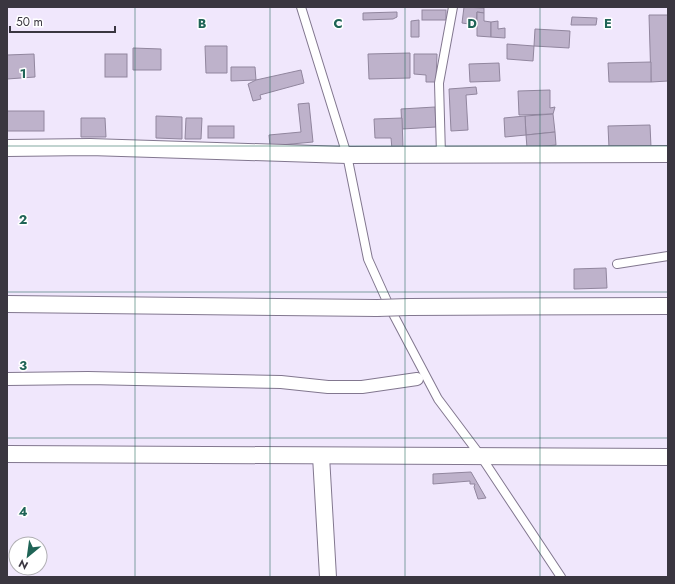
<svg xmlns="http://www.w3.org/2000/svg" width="675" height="584" viewBox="0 0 675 584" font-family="Jost,sans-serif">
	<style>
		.building { fill: #beb2cb; stroke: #91869e }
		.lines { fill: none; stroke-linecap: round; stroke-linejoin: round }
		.service-casing { stroke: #82778f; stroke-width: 10 }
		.pedestrian-casing { stroke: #82778f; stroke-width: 14 }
		.minor-casing { stroke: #82778f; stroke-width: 18 }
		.service { stroke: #fff; stroke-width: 8 }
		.pedestrian { stroke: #fff; stroke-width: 12 }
		.minor { stroke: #fff; stroke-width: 16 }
		.minor-bridge-casing { stroke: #82778f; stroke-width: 18; stroke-linecap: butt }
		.minor-bridge { stroke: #fff; stroke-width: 16 }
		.grid { fill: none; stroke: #1f6456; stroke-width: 1; stroke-opacity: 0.55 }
		.grid-label { font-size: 13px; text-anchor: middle; font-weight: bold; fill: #1f6456; stroke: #fff; stroke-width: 3; stroke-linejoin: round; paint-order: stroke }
	</style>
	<rect width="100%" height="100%" fill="#f0e7fc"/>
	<!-- building -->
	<g class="building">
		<path d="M464,7L484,8V13L477,12L476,25L462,23Z"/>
		<rect x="422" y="10" width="24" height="10"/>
		<path d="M397,12V17L393,19L363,20V13Z"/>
		<path d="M477,12L484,13V21L491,22V37L477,36Z"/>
		<path d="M649,15H668V81L651,82Z"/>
		<path d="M572,17L597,18L596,25H571Z"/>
		<path d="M419,20V37H411V21Z"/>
		<path d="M498,21V29L505,28V38L491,37V22Z"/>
		<path d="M535,29L570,31L569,48L534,46Z"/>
		<path d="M507,44L534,46L533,61L507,59Z"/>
		<path d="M205,46H227V73H206Z"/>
		<path d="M133,48L161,49V70H133Z"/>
		<path d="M410,53V78L369,79L368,54Z"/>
		<path d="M34,54L35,77L7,79V55Z"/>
		<rect x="105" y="54" width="22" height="23"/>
		<path d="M414,54H437L436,82H426V75L414,74Z"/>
		<path d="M651,62V82H609L608,63Z"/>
		<path d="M499,63L500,81L470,82L469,64Z"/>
		<path d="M231,67H255L256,80L231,81Z"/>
		<path d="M301,70L304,83L260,95L261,99L253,101L248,84L256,80Z"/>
		<path d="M476,87L477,94L466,95L468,130L451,131L449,89Z"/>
		<path d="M550,90V108L555,107L553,114L519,115L518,91Z"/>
		<path d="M309,103L313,142L270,146L269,135L301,132L298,104Z"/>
		<path d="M435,107L436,127L402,129L401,109Z"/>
		<rect x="7" y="111" width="37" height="20"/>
		<path d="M553,114L555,132L526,135L525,116Z"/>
		<path d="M156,116L182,117V139L156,138Z"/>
		<path d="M525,116L526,135L505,137L504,118Z"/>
		<path d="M81,118H105L106,137H81Z"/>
		<path d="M186,118H202L201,139H185Z"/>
		<path d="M402,118L403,148L392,149L391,138H375L374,119Z"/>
		<path d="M650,125L651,147L609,148L608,126Z"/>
		<rect x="208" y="126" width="26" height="12"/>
		<path d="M555,132L556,145L527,148L526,135Z"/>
		<path d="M606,268L607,288L574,289V269Z"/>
		<path d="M471,472L486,498L478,499L474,487L475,484H470V481L433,484V474Z"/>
	</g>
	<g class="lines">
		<!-- service casing -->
		<g class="service-casing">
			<g id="service">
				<path d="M301,7L347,155L368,259L391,310L438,399L480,455L561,577"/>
				<path d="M441,155L439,83L453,7"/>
				<path d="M617,264L668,256"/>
			</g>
		</g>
		<!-- pedestrian casing -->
		<g class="pedestrian-casing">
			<path id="pedestrian" d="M7,379L88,378L281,382L328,387H362L417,379"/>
		</g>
		<!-- minor casing -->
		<g class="minor-casing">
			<g id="minor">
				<path d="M7,148L90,147L347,155L668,154"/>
				<path d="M7,304L377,308"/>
				<path d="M409,307L668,306"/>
				<path d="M7,454L668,457"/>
				<path d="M321,456L328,577"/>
			</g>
		</g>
		<!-- service -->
		<use href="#service" class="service"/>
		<!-- pedestrian -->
		<use href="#pedestrian" class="pedestrian"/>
		<!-- minor -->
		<use href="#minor" class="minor"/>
		<!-- minor-bridge casing -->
		<g class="minor-bridge-casing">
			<path id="minor-bridge" d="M377,308L409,307"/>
		</g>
		<!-- minor-bridge -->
		<use href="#minor-bridge" class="minor-bridge"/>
	</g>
	<!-- grid -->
	<path class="grid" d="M135,7V577M270,7V577M405,7V577M540,7V577M7,146H668M7,292H668M7,438H668"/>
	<g class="grid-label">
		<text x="202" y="28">B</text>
		<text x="338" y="28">C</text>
		<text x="472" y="28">D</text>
		<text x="608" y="28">E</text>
		<text x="23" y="78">1</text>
		<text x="23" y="224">2</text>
		<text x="23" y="370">3</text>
		<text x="23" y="516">4</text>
	</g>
	<!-- border -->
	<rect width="675" height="584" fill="none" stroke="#3a3640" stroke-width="16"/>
	<!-- north arrow -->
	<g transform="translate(28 556) rotate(209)"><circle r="19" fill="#ffffff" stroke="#b0afb3"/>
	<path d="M0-3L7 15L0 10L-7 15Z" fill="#1f6456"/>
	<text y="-6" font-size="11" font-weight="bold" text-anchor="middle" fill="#3a3640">N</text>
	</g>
	<!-- scale -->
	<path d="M10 26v6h105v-6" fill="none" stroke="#3a3640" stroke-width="2"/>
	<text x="16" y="26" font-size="12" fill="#3a3640" stroke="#ffffff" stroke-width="3" paint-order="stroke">50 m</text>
</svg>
